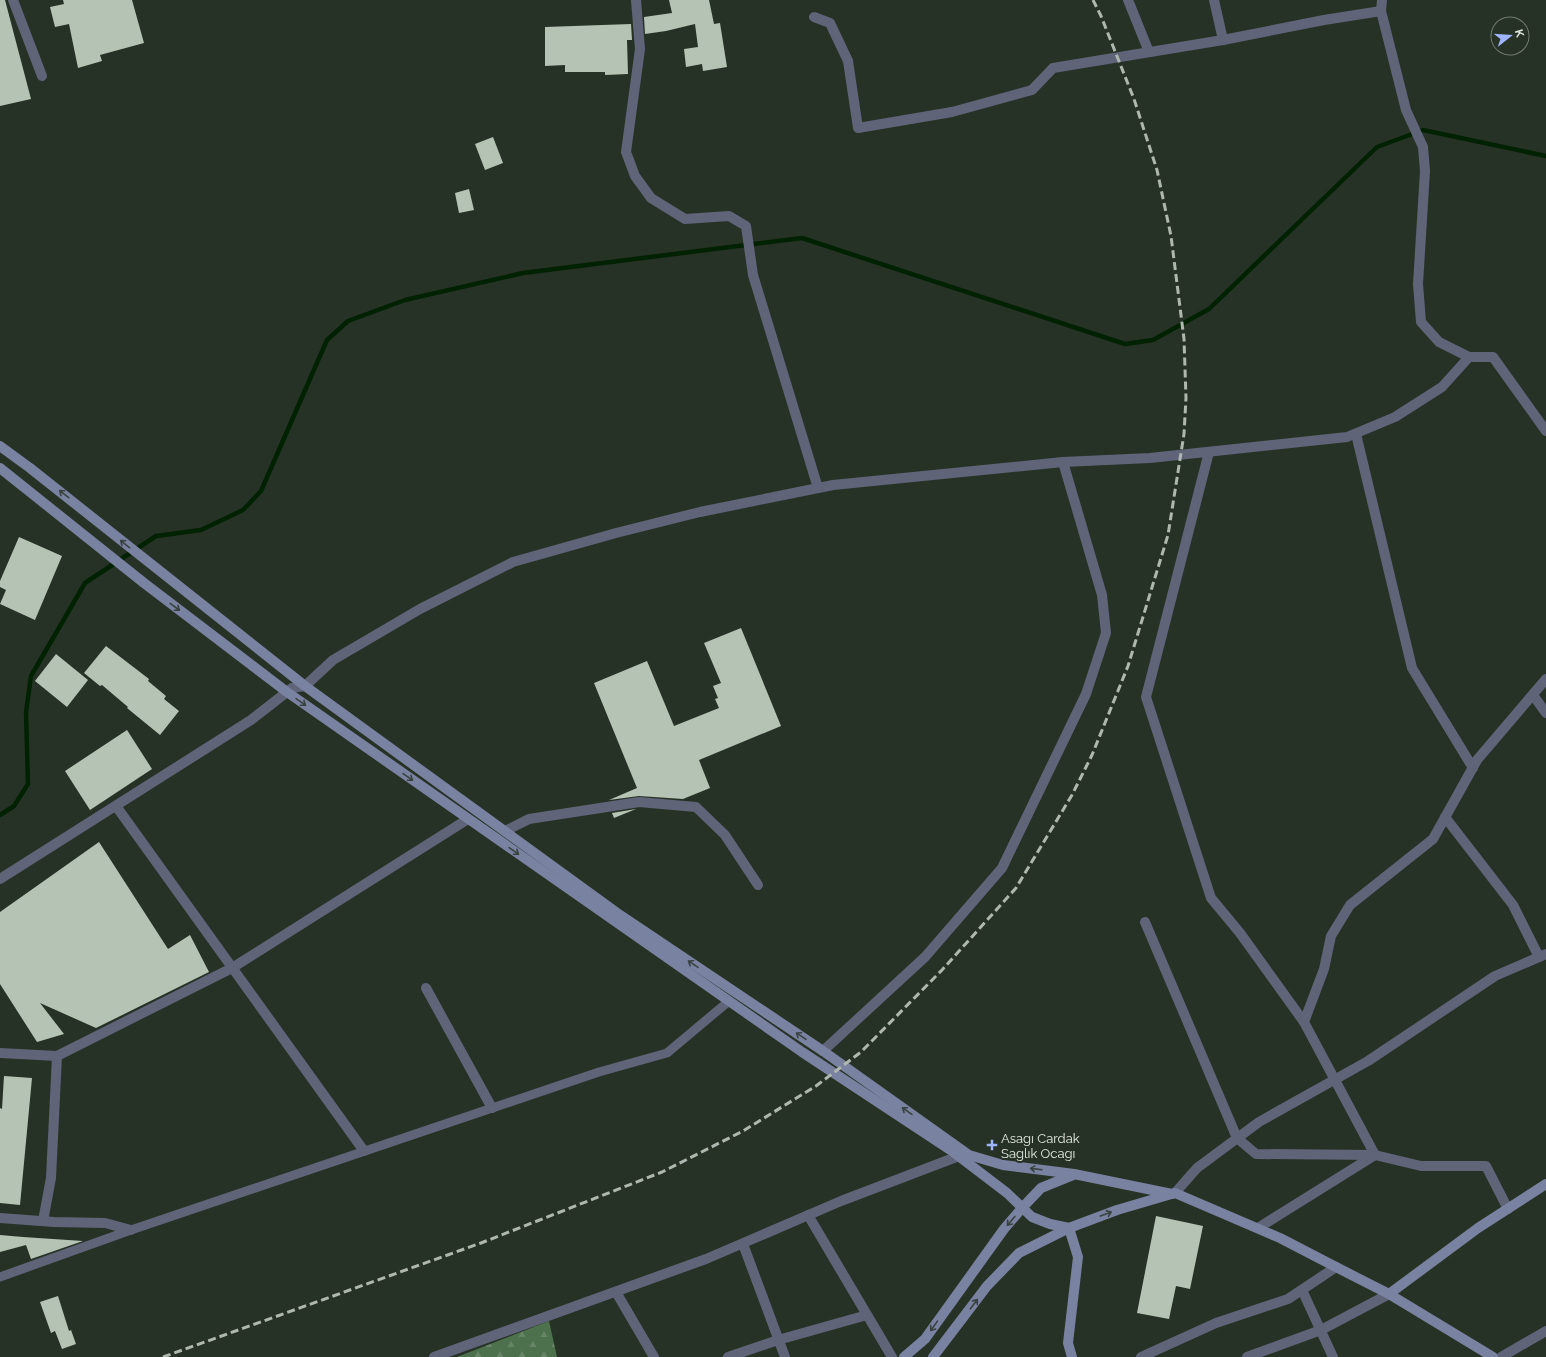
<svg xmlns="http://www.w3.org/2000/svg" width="1546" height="1357" viewBox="0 0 1546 1357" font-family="Raleway,sans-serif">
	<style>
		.forest { fill: url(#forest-firs) }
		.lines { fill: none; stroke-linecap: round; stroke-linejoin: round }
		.stream { stroke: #012202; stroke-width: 4.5 }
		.building { fill: #b5c3b4 }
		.lane { stroke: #5f6478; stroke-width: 9 }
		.street { stroke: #5f6478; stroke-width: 10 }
		.secondary { stroke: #7a82a1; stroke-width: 10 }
		.rail { stroke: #afb8ae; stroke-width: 3; stroke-dasharray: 8 4; stroke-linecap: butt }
		.oneway { stroke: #38423f }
		.poi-dot { fill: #a0b3fd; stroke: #273226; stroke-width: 1.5 }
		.labels { text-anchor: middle; stroke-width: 4; stroke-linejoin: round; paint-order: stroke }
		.poi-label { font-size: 13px; fill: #e2e9e1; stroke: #273226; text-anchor: start }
	</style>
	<defs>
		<pattern id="forest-firs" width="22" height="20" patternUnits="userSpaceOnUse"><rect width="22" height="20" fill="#4d714c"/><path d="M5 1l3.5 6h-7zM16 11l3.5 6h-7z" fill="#668566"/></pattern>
	</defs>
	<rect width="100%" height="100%" fill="#273226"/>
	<!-- forest -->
	<path class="forest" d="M549,1321L557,1357H457Z"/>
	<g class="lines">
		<!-- stream -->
		<path class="stream" d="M0,815L14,806L28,784L26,712L31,676L85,583L156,536L201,530L243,510L261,491L327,340L348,321L405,300L523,273L802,238L1125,344L1153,340L1209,309L1377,147L1423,130L1546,156"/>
	</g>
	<!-- building -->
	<g class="building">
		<path d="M0,0H5L31,99L0,106Z"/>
		<path d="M63,0H132L144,43L100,55L102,61L78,68L69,24L55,27L50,7L64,4Z"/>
		<path d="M669,0H709L714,24L720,23L727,67L703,71L702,64L686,67L684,49L698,47L695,24L666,31L645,34L644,17L672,13Z"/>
		<path d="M631,24L632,40H627L628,74L605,75V72H565V65L545,66V27Z"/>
		<path d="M493,137L503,163L485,170L475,144Z"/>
		<path d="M469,189L474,210L459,213L455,193Z"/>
		<path d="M19,537L62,556L35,620L0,604L6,590L0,587V581Z"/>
		<path d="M741,628L781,726L699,760L710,788L683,799L639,796L609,800L637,788L594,683L647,661L674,726L719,708L715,699L718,698L713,686L721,683L704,643Z"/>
		<path d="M106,646L149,679L148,681L166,696L164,699L179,711L160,735L127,708L128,707L102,685L100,686L84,673Z"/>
		<path d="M56,654L88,680L67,707L35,681Z"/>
		<path d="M127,730L152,769L90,810L65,771Z"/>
		<path d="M636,809L614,818L612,813Z"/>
		<path d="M99,842L168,949L190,935L209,972L96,1028L40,1003L64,1034L37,1042L0,984V912Z"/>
		<path d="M4,1076L32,1078L20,1205L0,1203V1108L2,1109Z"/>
		<path d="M1156,1216L1203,1226L1190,1289L1176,1286L1169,1319L1137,1313Z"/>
		<path d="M0,1235L23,1237L83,1241L31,1259L26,1245L0,1252Z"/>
		<path d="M58,1296L69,1331L71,1330L76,1344L62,1349L55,1331L51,1333L40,1302Z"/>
	</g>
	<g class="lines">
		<!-- lane -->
		<path class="lane" d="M0,1277L131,1230L599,1072L667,1053L729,1001"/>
		<!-- street -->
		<g class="street">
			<path d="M13,0L42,76"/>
			<path d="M636,0L640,49L626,152L635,176L651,198L685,219L729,216L746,226L753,275L818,488"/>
			<path d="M1128,0L1149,52"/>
			<path d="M1214,0L1223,40"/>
			<path d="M1382,0L1381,11L1406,110L1423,147L1425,171L1418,284L1421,322L1439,342L1469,357"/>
			<path d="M814,17L830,23L848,61L858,128L952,112L1032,90L1053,68L1223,40L1324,20L1381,11"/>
			<path d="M1356,434L1412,668L1473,768"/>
			<path d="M1209,452L1146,697L1211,898L1240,933L1304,1022L1375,1155L1258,1228"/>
			<path d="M1533,695L1546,713"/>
			<path d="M116,806L364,1151"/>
			<path d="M1445,817L1513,905L1539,957"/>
			<path d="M505,831L529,819L639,802L696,807L725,835L758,885"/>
			<path d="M0,879L251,720L292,688L305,686L333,660L420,609L513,562L616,533L700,512L833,485L1063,462L1150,458L1347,437L1395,417L1442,387L1469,357H1493L1546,431"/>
			<path d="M1145,922L1237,1138L1256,1154L1375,1155L1421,1166H1486L1508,1209"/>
			<path d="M426,988L492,1108"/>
			<path d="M1304,1022L1324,969L1331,936L1350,905L1433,839L1477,760L1546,679"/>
			<path d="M823,1051L925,957L1002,868L1086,694L1106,633L1102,595L1063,462"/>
			<path d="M0,1053L57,1056L232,968L468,819"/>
			<path d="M1175,1193L1197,1168L1259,1122L1368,1061L1495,976L1546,954"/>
			<path d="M808,1215L892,1357"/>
			<path d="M0,1218L54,1222L105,1223L131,1230"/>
			<path d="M43,1221L51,1178L57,1056"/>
			<path d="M743,1244L785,1357"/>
			<path d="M1302,1290L1333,1357"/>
			<path d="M616,1292L654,1357"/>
			<path d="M434,1357L706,1259L841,1201L959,1156"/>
			<path d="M728,1357L778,1340L867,1315"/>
			<path d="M1141,1357L1216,1323L1288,1299L1336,1267"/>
			<path d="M1247,1357L1321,1330L1389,1294"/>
			<path d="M1501,1357L1546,1331"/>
		</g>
		<!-- secondary -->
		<g class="secondary">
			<path d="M0,446L30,468L305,686L620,915L823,1051L969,1155L1003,1165L1074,1174L1172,1194"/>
			<path d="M0,468L144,583L287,692L802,1052L952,1151L1007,1193L1032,1217L1050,1224L1069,1228"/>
			<path d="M1069,1228L1078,1257L1068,1343L1072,1357"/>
			<path d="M1389,1294L1478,1228L1546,1184"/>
			<path d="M904,1357L925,1339L1004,1229L1022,1208L1041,1188L1073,1175"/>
			<path d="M933,1357L987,1286L1019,1253L1069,1228L1117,1210L1175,1193L1280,1238L1336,1267L1389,1294L1493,1357"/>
		</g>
		<!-- rail -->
		<path class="rail" d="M163,1357L481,1243L662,1172L743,1131L816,1086L861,1052L942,970L1016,888L1072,795L1092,755L1128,666L1168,535L1184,434L1186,398L1184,339L1171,236L1157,170L1134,99L1101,16L1093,0"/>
	</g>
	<!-- one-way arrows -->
	<defs><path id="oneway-shaft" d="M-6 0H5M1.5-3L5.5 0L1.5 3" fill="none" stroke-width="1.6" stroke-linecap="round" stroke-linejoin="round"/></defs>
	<g class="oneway">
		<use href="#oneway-shaft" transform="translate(64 494) rotate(-142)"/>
		<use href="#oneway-shaft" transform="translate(125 544) rotate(-141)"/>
		<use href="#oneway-shaft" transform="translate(175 607) rotate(37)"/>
		<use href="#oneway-shaft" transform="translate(301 702) rotate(35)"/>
		<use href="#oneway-shaft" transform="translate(408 777) rotate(35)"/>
		<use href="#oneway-shaft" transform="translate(514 851) rotate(35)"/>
		<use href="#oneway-shaft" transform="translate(693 964) rotate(-146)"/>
		<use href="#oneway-shaft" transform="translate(801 1036) rotate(-146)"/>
		<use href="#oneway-shaft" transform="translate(907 1111) rotate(-145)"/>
		<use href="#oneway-shaft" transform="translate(1036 1169) rotate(-173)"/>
		<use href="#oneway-shaft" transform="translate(1106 1214) rotate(-20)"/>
		<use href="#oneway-shaft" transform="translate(1011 1221) rotate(130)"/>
		<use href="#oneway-shaft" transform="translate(974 1304) rotate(-53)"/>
		<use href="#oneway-shaft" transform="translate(934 1326) rotate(126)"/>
	</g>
	<!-- markers -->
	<path class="poi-dot" d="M990 1139h4v4h4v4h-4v4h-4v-4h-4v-4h4z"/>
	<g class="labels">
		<!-- poi labels -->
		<g class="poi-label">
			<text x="1001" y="1143">Asagı Cardak<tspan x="1001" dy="15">Saglık Ocagı</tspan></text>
		</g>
	</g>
	<!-- north arrow -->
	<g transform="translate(1510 36) rotate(73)"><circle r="19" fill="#273226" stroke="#727b71"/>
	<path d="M0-3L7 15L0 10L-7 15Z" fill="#a0b3fd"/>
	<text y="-6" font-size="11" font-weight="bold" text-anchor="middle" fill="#e2e9e1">K</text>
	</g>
</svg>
